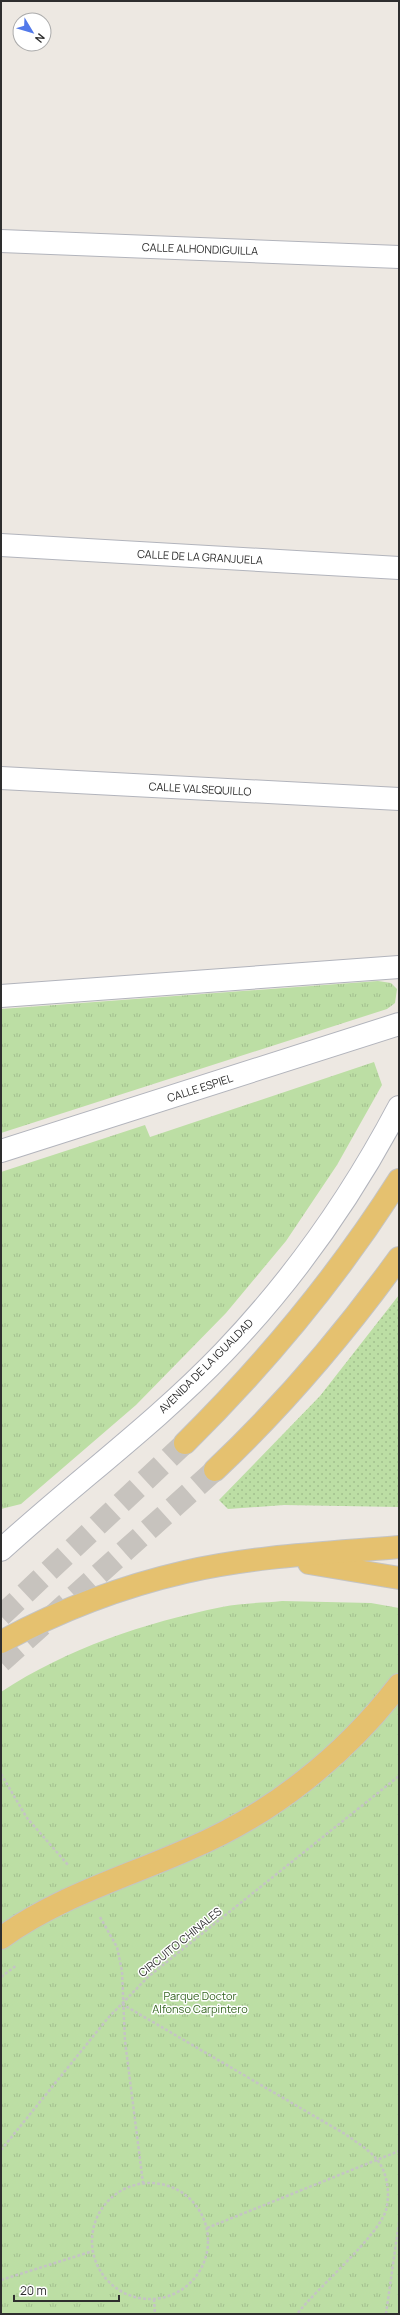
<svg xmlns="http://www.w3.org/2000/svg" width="400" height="2315" viewBox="0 0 400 2315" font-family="Manrope,sans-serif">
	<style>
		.grass { fill: url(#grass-dots) }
		.park { fill: url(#park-tufts) }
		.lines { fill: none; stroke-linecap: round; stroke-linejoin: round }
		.major-tunnel { stroke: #c7c3be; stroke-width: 22; stroke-dasharray: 22 11; stroke-linecap: butt }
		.minor-casing { stroke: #b2b4bc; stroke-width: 24 }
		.major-casing { stroke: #c4c4c4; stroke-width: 24 }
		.path { stroke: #c4c4c4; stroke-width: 2.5; stroke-dasharray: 3 2; stroke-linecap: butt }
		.minor { stroke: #fff; stroke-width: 22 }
		.major { stroke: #e5c16f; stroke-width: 22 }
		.labels { text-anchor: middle; stroke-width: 3; stroke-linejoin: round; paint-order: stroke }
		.street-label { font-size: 11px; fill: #2e2e2e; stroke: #fff }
		.park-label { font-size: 11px; fill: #356622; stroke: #fff }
	</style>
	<defs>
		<pattern id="grass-dots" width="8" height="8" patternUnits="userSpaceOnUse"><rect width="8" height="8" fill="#bcdea4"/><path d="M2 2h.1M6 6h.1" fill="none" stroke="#a2bf8e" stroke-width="1.8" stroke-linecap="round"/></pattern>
		<pattern id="park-tufts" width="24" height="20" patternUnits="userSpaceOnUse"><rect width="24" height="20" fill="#bcdea4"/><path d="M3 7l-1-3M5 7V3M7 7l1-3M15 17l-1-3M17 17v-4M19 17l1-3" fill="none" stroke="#a2bf8e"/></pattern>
	</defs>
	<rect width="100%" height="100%" fill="#ede8e2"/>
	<!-- grass -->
	<path class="grass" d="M399,1295V1507L284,1505L228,1509L219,1500L320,1396Z"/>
	<!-- park -->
	<g class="park">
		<path d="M378,981L391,983L397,989L395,1003L387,1009L1,1133V1009Z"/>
		<path d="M374,1062L382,1085L337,1165L286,1241L226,1313L136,1405L21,1504L1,1509V1172L145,1125L150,1137Z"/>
		<path d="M282,1601L371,1603L399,1608V2314H1V1692C68,1648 144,1623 222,1607C241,1603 263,1603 282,1601Z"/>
	</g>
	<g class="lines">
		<!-- major-tunnel -->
		<g class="major-tunnel">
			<path d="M1,1616L185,1443"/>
			<path d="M1,1662L215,1470"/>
		</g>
		<!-- minor casing -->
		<g class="minor-casing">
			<g id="minor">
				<path d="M1,241L399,257"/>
				<path d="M1,545L399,568"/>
				<path d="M1,778L399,799"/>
				<path d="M1,996L399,967"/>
				<path d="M1,1151L399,1024"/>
				<path d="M1,1550C74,1483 155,1424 224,1352C294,1279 352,1196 399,1107"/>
			</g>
		</g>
		<!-- major casing -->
		<g class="major-casing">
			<g id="major">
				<path d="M185,1443C266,1363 338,1276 399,1180"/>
				<path d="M215,1470C284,1405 344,1334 399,1258"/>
				<path d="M309,1563L399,1578"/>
				<path d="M1,1642C60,1610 120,1587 185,1572C254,1556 328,1553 399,1547"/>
				<path d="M1,1938C57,1897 126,1877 189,1849C272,1814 344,1756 399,1685"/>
			</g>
		</g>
		<!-- path -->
		<g class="path">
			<path d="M1,1774L27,1818L69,1866"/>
			<path d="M100,1917L117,1947L122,1971L125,2041L143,2183"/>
			<path d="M1,1977L17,1965"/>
			<path d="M122,2004L345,2134C356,2142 370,2150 378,2161C388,2174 390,2195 386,2210C378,2237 317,2288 297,2314"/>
			<path d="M1,2150L108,2018L148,1977L399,1776"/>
			<circle cx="150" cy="2241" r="58"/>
			<path d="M207,2228L399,2151"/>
			<path d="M1,2280L93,2251"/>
			<path d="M154,2299L155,2314"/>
			<path d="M386,2314L399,2222"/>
		</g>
		<!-- minor -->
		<use href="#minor" class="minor"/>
		<!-- major -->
		<use href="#major" class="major"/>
	</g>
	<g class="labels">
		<!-- street labels -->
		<g class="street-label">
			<text transform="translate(200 249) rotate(2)" y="4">CALLE ALHONDIGUILLA</text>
			<text transform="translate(200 557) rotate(3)" y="4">CALLE DE LA GRANJUELA</text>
			<text transform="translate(200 789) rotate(3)" y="4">CALLE VALSEQUILLO</text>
			<text transform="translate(200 1088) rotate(-18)" y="4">CALLE ESPIEL</text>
			<text transform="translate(206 1366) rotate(-45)" y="4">AVENIDA DE LA IGUALDAD</text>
			<text transform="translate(180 1942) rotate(-39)" y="4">CIRCUITO CHINALES</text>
		</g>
		<!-- park labels -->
		<g class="park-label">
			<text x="200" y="2000">Parque Doctor<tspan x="200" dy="13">Alfonso Carpintero</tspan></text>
		</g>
	</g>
	<!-- border -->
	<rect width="400" height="2315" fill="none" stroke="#2e2e2e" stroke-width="4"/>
	<!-- north arrow -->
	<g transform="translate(32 32) rotate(128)"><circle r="19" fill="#ffffff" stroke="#ababab"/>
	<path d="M0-3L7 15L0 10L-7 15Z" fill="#5279ea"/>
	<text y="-6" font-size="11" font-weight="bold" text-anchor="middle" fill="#2e2e2e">N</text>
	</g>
	<!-- scale -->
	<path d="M14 2295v6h105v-6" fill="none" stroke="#2e2e2e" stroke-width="2"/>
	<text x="20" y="2295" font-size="12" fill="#2e2e2e" stroke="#ffffff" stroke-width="3" paint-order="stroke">20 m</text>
</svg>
